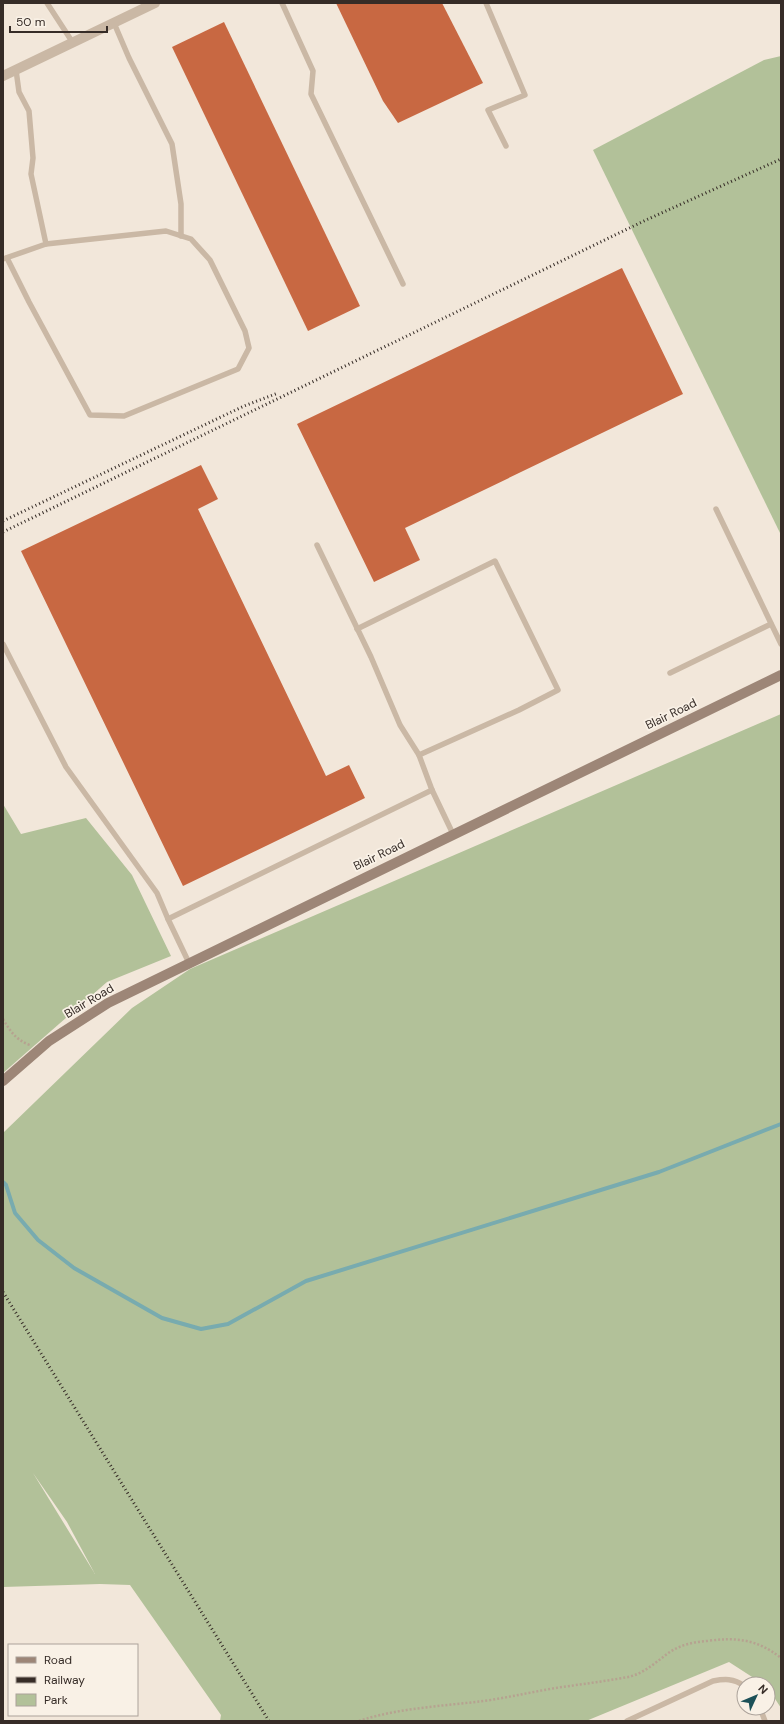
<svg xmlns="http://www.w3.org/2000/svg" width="784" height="1724" viewBox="0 0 784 1724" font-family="'DM Sans',sans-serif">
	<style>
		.green { fill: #b2c199; fill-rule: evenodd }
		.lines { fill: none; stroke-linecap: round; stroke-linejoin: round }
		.stream { stroke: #78abaf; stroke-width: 4 }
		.building { fill: #c86842 }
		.path { stroke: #b6a290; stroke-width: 2.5; stroke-dasharray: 2 2; stroke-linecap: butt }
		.lane { stroke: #cab8a5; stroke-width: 5.5 }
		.street { stroke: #cab8a5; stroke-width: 10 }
		.secondary { stroke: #9d8677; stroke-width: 10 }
		.rail { stroke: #362c27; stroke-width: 3; stroke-dasharray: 1 3; stroke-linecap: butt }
		.labels { text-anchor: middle; stroke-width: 3.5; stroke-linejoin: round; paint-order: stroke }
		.street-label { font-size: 12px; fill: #362c27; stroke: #f9f1e6 }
	</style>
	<rect width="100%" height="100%" fill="#f2e7da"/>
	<!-- green -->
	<g class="green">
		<path d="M781,56V535L593,150L764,60Z"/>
		<path d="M781,714V1708L768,1688V1684H763L729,1662L586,1721H220L221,1715L130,1585L100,1584L3,1587V1133L132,1008L190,969ZM33,1473L67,1522L95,1574Z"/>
		<path d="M3,804L21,834L86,818L132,875L171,956L107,982L3,1073Z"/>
	</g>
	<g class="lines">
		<!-- stream -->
		<path class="stream" d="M3,1182L6,1185L15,1213L38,1240L74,1268L162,1318L201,1329L228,1324L306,1281L659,1172L781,1124"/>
	</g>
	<!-- building -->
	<g class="building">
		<path d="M336,3H442L483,83L398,123L383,101Z"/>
		<path d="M224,22L360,306L308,331L172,47Z"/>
		<path d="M622,268L683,394L405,528L420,560L374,582L297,424Z"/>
		<path d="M201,465L218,499L198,509L326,776L349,765L365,798L183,886L21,551Z"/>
	</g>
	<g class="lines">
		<!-- path -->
		<g class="path">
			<path d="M3,1019C10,1031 16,1040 30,1045"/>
			<path d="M359,1721C398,1708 443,1706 484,1701C511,1697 536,1691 562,1687C584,1684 606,1681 628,1677C643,1674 655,1663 667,1654C679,1645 693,1642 707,1641C736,1637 757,1639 781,1658"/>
		</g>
		<!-- lane -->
		<g class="lane">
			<path d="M47,3L73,43"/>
			<path d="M282,3L313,71L311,94L403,284"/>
			<path d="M486,3L525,95L488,110L506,146"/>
			<path d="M114,23L129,58L172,144L181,204V236"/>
			<path d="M7,258L29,302L90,415L124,416L238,369L249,348L245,331L210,260L191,239L166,231L46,244"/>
			<path d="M3,259L46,244L31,174L33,158L29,111L19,92L16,70"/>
			<path d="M716,509L781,644"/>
			<path d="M317,545L371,657L400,725L419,755L432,790L453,834"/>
			<path d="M357,629L495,561L558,690L519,710L419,755"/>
			<path d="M3,644L66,767L157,893L168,919L432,790"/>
			<path d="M670,673L771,624"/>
			<path d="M168,919L189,963"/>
			<path d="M760,1708L765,1721"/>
			<path d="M627,1721L713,1681C724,1679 734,1678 744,1686"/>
		</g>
		<!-- street -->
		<path class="street" d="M3,76L155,3"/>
		<!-- secondary -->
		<path class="secondary" d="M3,1081L49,1041L108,1003L781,675"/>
		<!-- rail -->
		<g class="rail">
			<path d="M3,521L244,406L278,393"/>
			<path d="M3,532L646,220L781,159"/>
			<path d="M3,1292L269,1721"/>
		</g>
	</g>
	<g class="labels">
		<!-- street labels -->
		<g class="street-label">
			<text transform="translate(671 714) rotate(-26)" y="4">Blair Road</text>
			<text transform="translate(379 855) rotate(-26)" y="4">Blair Road</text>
			<text transform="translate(89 1001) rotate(-31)" y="4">Blair Road</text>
		</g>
	</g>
	<!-- border -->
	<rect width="784" height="1724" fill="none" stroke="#362c27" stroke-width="8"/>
	<!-- legend -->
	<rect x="8" y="1644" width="130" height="72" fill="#f9f1e6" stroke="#aba29a"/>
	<rect x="16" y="1657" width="20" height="6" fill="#9d8677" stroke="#aba29a"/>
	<text x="44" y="1664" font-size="12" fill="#362c27">Road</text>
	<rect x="16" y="1677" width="20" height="6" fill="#362c27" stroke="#aba29a"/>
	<text x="44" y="1684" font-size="12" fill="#362c27">Railway</text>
	<rect x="16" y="1694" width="20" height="12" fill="#b2c199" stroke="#aba29a"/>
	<text x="44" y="1704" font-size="12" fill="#362c27">Park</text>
	<!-- north arrow -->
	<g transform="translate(756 1696) rotate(46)"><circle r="19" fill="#f9f1e6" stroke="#aba29a"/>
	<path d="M0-3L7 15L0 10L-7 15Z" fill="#1c5158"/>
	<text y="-6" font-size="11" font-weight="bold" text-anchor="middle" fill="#362c27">N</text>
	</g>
	<!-- scale -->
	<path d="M10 26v6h97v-6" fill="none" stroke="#362c27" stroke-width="2"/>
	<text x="16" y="26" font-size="12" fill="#362c27" stroke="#f9f1e6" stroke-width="3" paint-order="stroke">50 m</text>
</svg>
